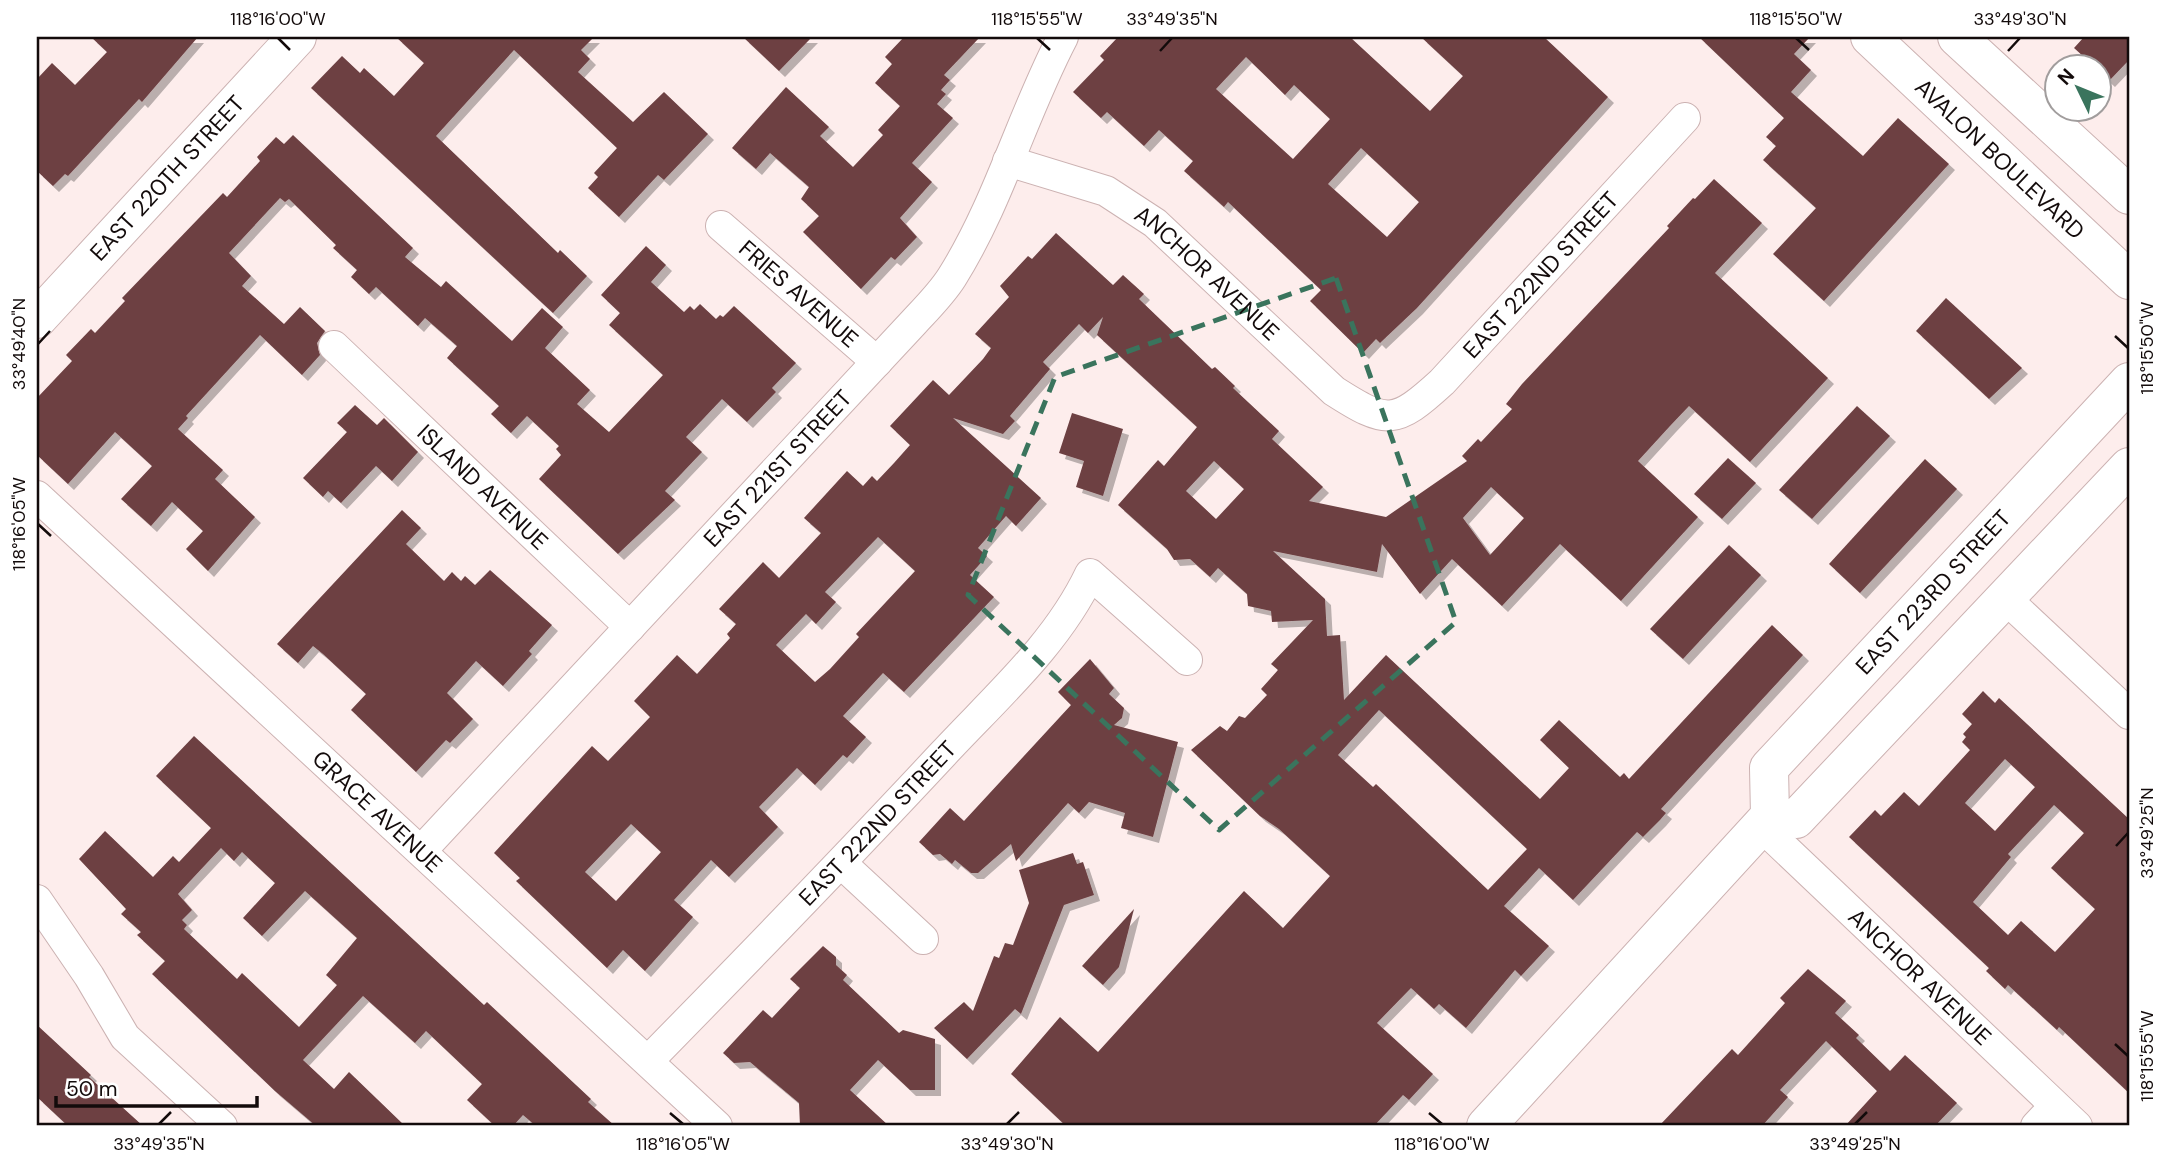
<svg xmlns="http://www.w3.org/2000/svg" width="2166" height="1163" viewBox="0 0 2166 1163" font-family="'DM Sans',sans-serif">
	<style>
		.building { fill: #6d4143; fill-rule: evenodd; filter: url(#shadow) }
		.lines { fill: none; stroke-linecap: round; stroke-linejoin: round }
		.street-casing { stroke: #ccb2b2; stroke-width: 32 }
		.secondary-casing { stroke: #ccb2b2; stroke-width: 40 }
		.primary-casing { stroke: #ccb2b2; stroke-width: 40 }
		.street { stroke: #fff; stroke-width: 30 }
		.secondary { stroke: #fff; stroke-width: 38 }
		.primary { stroke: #fff; stroke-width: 38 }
		.marked { fill: none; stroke: #3a745d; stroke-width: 5; stroke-dasharray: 14 9; stroke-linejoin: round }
		.ticks { fill: none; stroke: #130b0b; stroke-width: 2.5 }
		.labels { text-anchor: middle; stroke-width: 7; stroke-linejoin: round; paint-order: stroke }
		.street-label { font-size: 23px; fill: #130b0b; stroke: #fff }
		.neatline { fill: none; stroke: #130b0b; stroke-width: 2.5 }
		.ticks-label { font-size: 18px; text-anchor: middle; fill: #130b0b }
	</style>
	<defs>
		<filter id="shadow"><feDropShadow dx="6" dy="6" stdDeviation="0" flood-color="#0004"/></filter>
	</defs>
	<rect width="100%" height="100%" fill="#fdedec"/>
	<!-- building -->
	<g class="building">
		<path d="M91,37H198L142,102L139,99L68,176L65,174L53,186L37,171V79L52,63L75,85L107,52Z"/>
		<path d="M396,37H594L581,50L590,59L578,72L633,122L664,92L708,134L664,180L658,175L619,217L588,188L598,177L594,173L617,148L514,50L436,136L558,253L560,250L587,276L553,313L311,88L342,56L360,73L364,68L394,96L424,63Z"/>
		<path d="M743,37H812L779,71Z"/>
		<path d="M904,37H980L944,75L950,80L941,90L946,94L937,104L953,118L912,163L932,182L900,218L917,237L895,260L891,257L861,289L803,232L819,216L801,199L809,187L770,153L756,169L732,148L786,87L829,127L820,136L853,167L883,135L878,130L900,106L875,83L892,64L885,57Z"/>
		<path d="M1118,37H1350L1430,111L1463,76L1421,37H1544L1608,97L1417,308L1380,343L1376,339L1363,353L1310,301L1321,290L1228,202L1224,207L1184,171L1193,161L1159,130L1144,146L1107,112L1101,118L1073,92L1104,60L1100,56ZM1246,57L1285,95L1294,85L1330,119L1293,159L1216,89ZM1361,148L1419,202L1387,237L1328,184Z"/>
		<path d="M1699,37H1810L1794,54L1811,70L1791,92L1863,156L1898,118L1949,164L1824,301L1773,254L1816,208L1763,160L1776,146L1766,137L1784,118Z"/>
		<path d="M2084,37H2129V60L2109,81L2099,72V66H2094L2074,48Z"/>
		<path d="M293,135L413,248L405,257L441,287L446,281L512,341L542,308L563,327L545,348L590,390L577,404L609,432L663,375L609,325L620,313L601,295L646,246L666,265L651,282L684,312L690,306L694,310L700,304L716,319L720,315L723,317L734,306L796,363L772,388L776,392L747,422L722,399L686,437L702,452L665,491L675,500L618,554L539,479L561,455L556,449L559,446L527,416L511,433L491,414L499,406L447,358L457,346L425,318L418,326L376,287L369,294L351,277L357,270L333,248L336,245L289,199L285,202L280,198L229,253L251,276L242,286L284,324L300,307L325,331L317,343L320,355L302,375L260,335L186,416L188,418L178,429L223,470L215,479L255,517L208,571L186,549L203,531L172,502L151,526L121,499L152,466L115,432L68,484L37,455V398L72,361L66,355L91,329L95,333L125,301L122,298L223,193L227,197L260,161L257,157L276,137L284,144Z"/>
		<path d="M1714,179L1762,223L1715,273L1828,378L1750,462L1689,406L1670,426L1638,461L1698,517L1621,601L1560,544L1502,606L1452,559L1420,594L1382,544L1377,572L1273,551L1325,599L1327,636L1340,635L1344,700L1386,655L1540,799L1569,768L1540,740L1559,720L1620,777L1624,773L1629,779L1772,625L1803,655L1661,809L1666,813L1660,820L1643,837L1637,832L1573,900L1539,868L1504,906L1549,946L1521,976L1515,970L1466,1028L1439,1004L1434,1009L1411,988L1377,1023L1433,1074L1409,1100L1403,1095L1374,1126H1066L1011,1074L1060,1017L1098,1052L1244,891L1283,928L1330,876L1279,829L1260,816L1191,750L1220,726L1227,731L1239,716L1245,718L1267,695L1261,689L1278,670L1271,664L1313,620L1272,622L1271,611L1248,606L1247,594L1218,568L1210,577L1190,559L1174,560L1167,549L1118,505L1158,460L1164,466L1197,427L1097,335L1103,317L1088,333L1079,324L1043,362L1050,369L1010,416L1015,421L1003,434L953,418L1041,498L1016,526L1006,516L978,548L987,556L970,575L994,597L904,692L883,673L843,716L866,737L847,758L843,755L815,785L797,768L759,807L778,827L729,877L711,860L674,900L693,917L645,971L623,950L607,968L516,881L520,878L494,853L592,746L608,761L650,717L634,701L677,655L697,674L730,638L727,634L736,624L719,609L763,562L779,578L821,533L804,518L847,471L863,486L872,476L877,481L894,463L910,445L890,426L933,380L949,395L983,359L991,348L975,334L1009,297L1000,286L1028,256L1032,259L1056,233L1113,285L1123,275L1144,294L1139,299L1212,369L1215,367L1235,386L1233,388L1279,431L1272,439L1323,487L1309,501L1386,517L1467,461L1462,456L1478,439L1481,442L1512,409L1506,404L1522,384L1669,228L1667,226L1693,198L1695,199ZM1214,461L1244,489L1216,519L1186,491ZM1491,487L1524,518L1490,555L1463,518ZM878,537L915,571L856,634L859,637L830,669L815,682L776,645L806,614L816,624L836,602L825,592ZM1379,710L1527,849L1488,890L1376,784L1373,787L1338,755ZM631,824L661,852L616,901L585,872Z"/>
		<path d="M1946,298L2022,368L1989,399L1916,331Z"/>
		<path d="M355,405L377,425L384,418L418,452L392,481L376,466L341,503L328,491L323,497L303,478L347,432L337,423Z"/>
		<path d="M1857,406L1890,436L1812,519L1779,490Z"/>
		<path d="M1072,413L1123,429L1103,496L1076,487L1084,461L1059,453Z"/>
		<path d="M1728,458L1756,483L1722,519L1694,494Z"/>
		<path d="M1925,459L1957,489L1860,593L1829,564Z"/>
		<path d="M402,510L421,528L406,544L444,581L452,572L461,581L465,576L475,585L490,570L552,625L529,651L532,654L503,686L476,661L447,693L473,719L450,743L446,740L416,772L351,710L366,694L323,654L313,646L298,663L277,644Z"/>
		<path d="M1729,545L1761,575L1683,659L1650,629Z"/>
		<path d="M1090,659L1114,688L1109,694L1124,708L1122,718L1114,725L1178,742L1153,837L1121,828L1125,813L1089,802L1079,813L1068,803L1016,861L1011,844L978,873H971L955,860L952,864L940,854L933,855L919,842L950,808L964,821L1071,705L1058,692Z"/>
		<path d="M1983,691L1995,703L1999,698L2129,819V1093L2059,1027L2057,1030L2008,985L2005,989L1986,971L1989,968L1849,837L1875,810L1881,816L1904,792L1919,806L1970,750L1962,742L1966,737L1963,734L1972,724L1962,714ZM2005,759L2035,787L1995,831L1965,803ZM2054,805L2084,833L2051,868L2095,909L2055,952L2021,921L2008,935L1973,902L2011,857L2008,854Z"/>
		<path d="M194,736L484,1005L487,1002L591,1099L588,1102L615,1126H536L523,1115L513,1126H495L467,1100L482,1084L426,1031L415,1043L363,996L303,1060L334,1089L349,1072L405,1126H316L275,1091L152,974L165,961L137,935L141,932L121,914L126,909L79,859L105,831L153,877L173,856L179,862L211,828L156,776ZM221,848L234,861L242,852L275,883L243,918L262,936L305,891L357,938L326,975L337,985L299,1027L242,973L237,979L184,929L187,925L182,920L192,910L178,894Z"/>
		<path d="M1073,853L1077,864L1083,862L1094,895L1064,905L1021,1014L1015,1009L967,1059L934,1028L964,1002L973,1011L994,956L999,958L1005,943L1013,945L1029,903L1019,870Z"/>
		<path d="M1134,909L1119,967L1103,985L1082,966Z"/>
		<path d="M823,946L836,957V965L847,975L843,980L899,1033L903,1030L935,1039V1090H910L878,1060L850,1090L889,1126H800L799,1103L750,1062L734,1063L723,1053L763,1010L772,1018L800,988L790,979Z"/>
		<path d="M1808,969L1846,1001L1835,1013L1859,1035L1856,1038L1890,1071L1905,1055L1957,1103L1935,1126H1845L1877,1091L1826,1041L1780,1090L1788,1097L1762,1126H1659L1732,1049L1738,1055L1785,1003L1780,998Z"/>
		<path d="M37,1025L91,1075L89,1077L143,1126H68L37,1097Z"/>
	</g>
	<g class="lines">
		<!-- street casing -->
		<g class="street-casing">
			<g id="street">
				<path id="s1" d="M1008,161L1106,191L1155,223L1334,391C1387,425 1395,425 1442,382L1685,118"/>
				<path id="s2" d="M721,226L877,362"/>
				<path id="s3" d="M334,346L630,627"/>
				<path id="s4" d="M37,496L717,1126"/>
				<path d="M2005,598L2129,714"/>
				<path id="s5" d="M1761,826L2077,1126"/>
				<path id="s6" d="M421,851L914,322C927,308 942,293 952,277C999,202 1022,115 1063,37"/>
				<path d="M841,863L923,939"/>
				<path d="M37,900L89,976L125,1037L222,1126"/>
				<path id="s7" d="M649,1060C748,959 847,857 943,754C995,698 1057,644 1090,574L1187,660"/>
				<path d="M2036,1126L2055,1106"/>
			</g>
		</g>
		<!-- secondary casing -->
		<g class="secondary-casing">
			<g id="secondary">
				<path id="s8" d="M37,319L297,37"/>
				<path d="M1770,816L1796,819L2129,467"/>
				<path id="s9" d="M1486,1126L1770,816L1769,768L2129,382"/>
			</g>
		</g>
		<!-- primary casing -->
		<g class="primary-casing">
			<g id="primary">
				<path id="s10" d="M1870,37L2129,280"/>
				<path d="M1957,37L2129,195"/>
			</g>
		</g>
		<!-- street -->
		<use href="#street" class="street"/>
		<!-- secondary -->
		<use href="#secondary" class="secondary"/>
		<!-- primary -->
		<use href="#primary" class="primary"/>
	</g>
	<!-- marked area -->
	<path class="marked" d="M1336,278L1456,622L1219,830L968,595L1055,377Z"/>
	<!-- ticks -->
	<path class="ticks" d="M278,38L290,50M1037,38L1050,50M1796,38L1809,50M1160,51L1172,38M2008,51L2020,38M2115,336L2128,348M38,344L50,331M38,524L51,536M2116,846L2128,833M2115,1044L2128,1056M670,1113L683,1124M1429,1113L1442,1124M159,1124L171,1112M1007,1124L1019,1112M1855,1124L1867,1112"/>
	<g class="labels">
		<!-- street labels -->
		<g class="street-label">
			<text dy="8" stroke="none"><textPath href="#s10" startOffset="178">AVALON BOULEVARD</textPath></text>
			<text dy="8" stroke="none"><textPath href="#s8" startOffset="192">EAST 220TH STREET</textPath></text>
			<text dy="8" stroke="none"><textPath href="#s1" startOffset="233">ANCHOR AVENUE</textPath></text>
			<text dy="8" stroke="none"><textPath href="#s1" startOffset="677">EAST 222ND STREET</textPath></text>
			<text dy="8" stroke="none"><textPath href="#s2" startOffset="103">FRIES AVENUE</textPath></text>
			<text dy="8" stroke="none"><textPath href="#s6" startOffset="523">EAST 221ST STREET</textPath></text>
			<text dy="8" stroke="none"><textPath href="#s3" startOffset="205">ISLAND AVENUE</textPath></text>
			<text dy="8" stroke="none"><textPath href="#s9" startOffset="709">EAST 223RD STREET</textPath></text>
			<text dy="8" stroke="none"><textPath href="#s4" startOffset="464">GRACE AVENUE</textPath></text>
			<text dy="8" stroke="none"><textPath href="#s7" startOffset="329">EAST 222ND STREET</textPath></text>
			<text dy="8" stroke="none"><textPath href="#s5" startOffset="219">ANCHOR AVENUE</textPath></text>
		</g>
	</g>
	<!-- border -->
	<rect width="2166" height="1163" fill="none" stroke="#ffffff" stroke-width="77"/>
	<!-- north arrow -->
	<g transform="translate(2078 88) rotate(313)"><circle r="33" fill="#ffffff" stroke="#a19d9d" stroke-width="2"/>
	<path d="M0-5L12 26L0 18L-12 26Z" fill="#3a745d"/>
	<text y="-10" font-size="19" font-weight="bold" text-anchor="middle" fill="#130b0b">N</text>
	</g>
	<!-- scale -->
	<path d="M56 1096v10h201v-10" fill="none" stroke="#130b0b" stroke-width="3.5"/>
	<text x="66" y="1096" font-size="21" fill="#130b0b" stroke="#ffffff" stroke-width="5" paint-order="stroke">50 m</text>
	<rect x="38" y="38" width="2090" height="1086" class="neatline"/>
	<g class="ticks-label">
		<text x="278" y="25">118°16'00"W</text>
		<text x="1037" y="25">118°15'55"W</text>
		<text x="1172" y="25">33°49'35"N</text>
		<text x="1796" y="25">118°15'50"W</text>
		<text x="2020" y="25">33°49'30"N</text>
		<text transform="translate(19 344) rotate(-90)" y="6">33°49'40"N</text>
		<text transform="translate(2147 348) rotate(-90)" y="6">118°15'50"W</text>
		<text transform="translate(19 524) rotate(-90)" y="6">118°16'05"W</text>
		<text transform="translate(2147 833) rotate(-90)" y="6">33°49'25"N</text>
		<text transform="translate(2147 1056) rotate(-90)" y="6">118°15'55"W</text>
		<text x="159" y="1150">33°49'35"N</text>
		<text x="683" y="1150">118°16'05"W</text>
		<text x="1007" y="1150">33°49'30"N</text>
		<text x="1442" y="1150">118°16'00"W</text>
		<text x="1855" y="1150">33°49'25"N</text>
	</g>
</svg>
